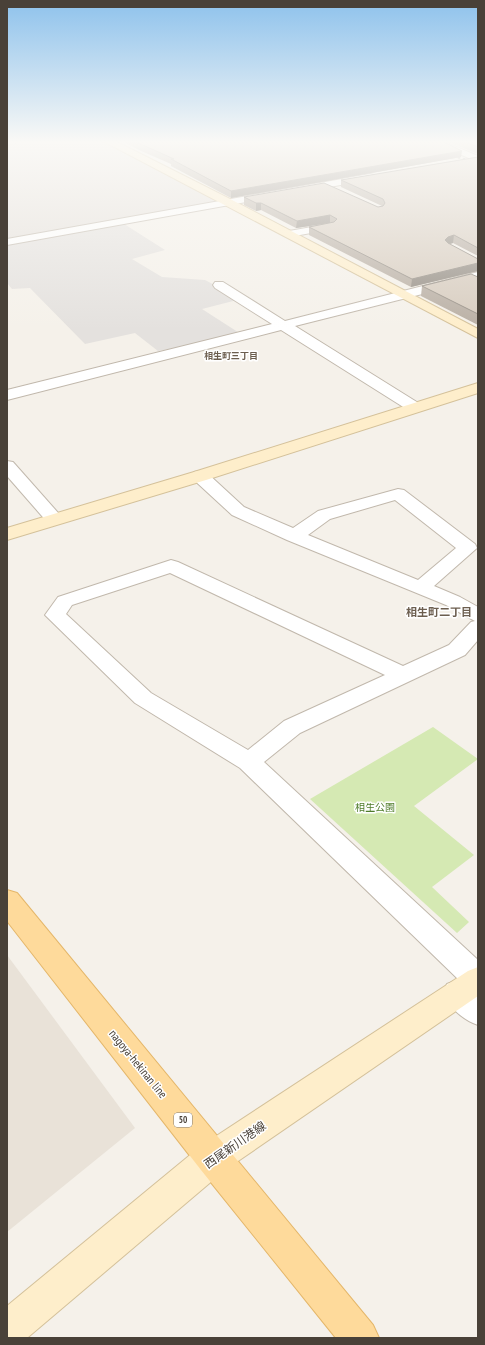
<svg xmlns="http://www.w3.org/2000/svg" width="485" height="1345" viewBox="0 0 485 1345" font-family="'PT Sans Narrow','Noto Sans JP',sans-serif">
	<style>
		.residential { fill: #e9e2d8 }
		.industrial { fill: #e5e0db }
		.green { fill: #d5e9b3 }
		.parking { fill: #e4e1de }
		.lines { fill: none; stroke-linecap: round; stroke-linejoin: round }
		.street-casing { stroke: #c1b8ac; stroke-width: 2 }
		.secondary-casing { stroke: #d4c19a; stroke-width: 2 }
		.primary-casing { stroke: #e4b669; stroke-width: 2 }
		.street { fill: #fff; fill-rule: evenodd }
		.secondary { fill: #feeecb; fill-rule: evenodd }
		.primary { fill: #feda9b; fill-rule: evenodd }
		.rail { stroke: #999; stroke-width: 1.5; stroke-dasharray: 2.5 2.5; stroke-linecap: butt }
		.wall { fill: #b9afa4 }
		.shaded-wall { fill: #968f86 }
		.building { fill: #d7ccbf; stroke: #968f86 }
		.labels { text-anchor: middle; stroke-width: 3; stroke-linejoin: round; paint-order: stroke }
		.far-neighbourhood-label { font-size: 9px; font-weight: bold; fill: #6c5e4f; stroke: #fff }
		.shield { fill: #fff; stroke: #807a74; stroke-width: 1 }
		.shield-label { font-size: 9px; font-weight: bold; fill: #494138 }
		.park-label { font-size: 10px; fill: #4f7c2a; stroke: #fff }
		.neighbourhood-label { font-size: 11px; font-weight: bold; fill: #6c5e4f; stroke: #fff }
		.near-street-label { font-size: 12px; fill: #494138; stroke: #fff }
	</style>
	<rect width="100%" height="100%" fill="#f5f1ea"/>
	<!-- residential -->
	<path class="residential" d="M7,955L135,1128L7,1232Z"/>
	<!-- industrial -->
	<path class="industrial" d="M14,141H107L228,202L7,242V142Z"/>
	<!-- green -->
	<path class="green" d="M433,727L478,759L414,806L474,855L432,887L469,922L457,933L310,799Z"/>
	<!-- parking -->
	<path class="parking" d="M121,222L165,250L132,259L162,277L205,280L241,299L202,309L244,336L158,351L135,333L85,344L30,288L12,289L7,283V242Z"/>
	<g class="lines">
		<!-- street casing -->
		<g class="street-casing">
			<g id="street">
				<path d="M7,141H17L16,143L7,145Z"/>
				<path d="M429,141H442L478,156V162Z"/>
				<path d="M370,174L374,175L375,177L374,179L7,245V239Z"/>
				<path d="M329,224L335,227L333,229L289,237L285,236L283,234L285,232L289,231Z"/>
				<path d="M478,272V280L295,326L420,404L422,407L420,410L414,412L408,410L281,330L7,400V390L272,324L215,288L213,285L215,282H223L285,321Z"/>
				<path d="M7,461L13,462L60,515L63,519L60,523L54,524L48,523L7,476Z"/>
				<path d="M200,471L206,472L244,507L293,528L318,511L398,489L404,490L475,544L477,548L434,586L460,597L478,607V640L465,655L300,733L264,762L478,960V992L476,991L478,993V1025C463,1020 450,1008 443,993L447,984L458,980L460,981L240,768L135,703L45,615L58,597L171,560L178,562L403,666L449,645L471,622L475,621L446,605L287,540L232,515L194,480L191,476L194,472ZM395,500L456,548L418,580L308,535L330,519ZM170,573L385,675L284,721L248,750L151,693L66,614L72,605Z"/>
			</g>
		</g>
		<!-- secondary casing -->
		<g class="secondary-casing">
			<g id="secondary">
				<path d="M103,141H115L232,200L478,329V338Z"/>
				<path d="M478,383V393L206,480L7,540V528L194,472Z"/>
				<path d="M478,967V996L225,1170L27,1338H7V1306L201,1146L468,971Z"/>
			</g>
		</g>
		<!-- primary casing -->
		<g class="primary-casing">
			<path id="primary" d="M7,890L17,893L373,1325L379,1338H336L201,1170L7,921Z"/>
		</g>
		<!-- street -->
		<use href="#street" class="street"/>
		<!-- secondary -->
		<use href="#secondary" class="secondary"/>
		<!-- primary -->
		<use href="#primary" class="primary"/>
		<!-- rail -->
		<path class="rail" d="M448,156L478,161"/>
	</g>
	<!-- wall -->
	<g class="wall">
		<path d="M122,141H442L461,157L231,198L171,166V164L139,150Z"/>
		<path d="M446,141H478V154Z"/>
		<path d="M478,157V256L453,243L449,244L478,259V271L411,287L309,235V227L331,223H330L296,228L261,210L256,211L244,205V197L378,207L382,206L341,187V180Z"/>
		<path d="M478,277V325L421,296L422,286Z"/>
	</g>
	<!-- shaded-wall -->
	<g class="shaded-wall">
		<path d="M462,151L461,157L231,198V191Z"/>
		<path d="M256,203H261V210L256,211Z"/>
		<path d="M330,215V223L296,228L297,221Z"/>
		<path d="M454,235L453,243L447,245L445,240L448,237Z"/>
		<path d="M478,263V271L411,287L412,279Z"/>
	</g>
	<!-- building -->
	<g class="building">
		<path d="M134,141H442L462,151L231,191L171,159H174Z"/>
		<path d="M463,141H478V147Z"/>
		<path d="M478,157V248L454,235L448,237L445,240L448,243L478,259V263L412,279L309,227L334,222L337,219L330,215L297,221L261,203H256L244,197L324,183L378,207L383,206L385,203L383,199L341,180Z"/>
		<path d="M471,274L478,277V314L422,286Z"/>
	</g>
	<!-- sky -->
	<linearGradient id="sky" x2="0" y2="1"><stop stop-color="#8ec2ec"/><stop offset="0.43" stop-color="#faf9f6"/><stop offset="1" stop-color="#faf9f6" stop-opacity="0"/></linearGradient>
	<rect width="485" height="330" fill="url(#sky)"/>
	<g class="labels">
		<!-- far-neighbourhood labels -->
		<g class="far-neighbourhood-label">
			<text x="231" y="359">相生町三丁目</text>
		</g>
		<!-- shield labels -->
		<rect class="shield" x="174" y="1113" width="18" height="14" rx="3"/>
		<g class="shield-label">
			<text x="183" y="1123">50</text>
		</g>
		<!-- park labels -->
		<g class="park-label">
			<text x="375" y="811">相生公園</text>
		</g>
		<!-- neighbourhood labels -->
		<g class="neighbourhood-label">
			<text x="439" y="616">相生町二丁目</text>
		</g>
		<!-- near-street labels -->
		<g class="near-street-label">
			<text transform="translate(138 1064) rotate(51)" y="4">nagoya-hekinan line</text>
			<text transform="translate(235 1145) rotate(-35)" y="4">西尾新川港線</text>
		</g>
	</g>
	<!-- border -->
	<rect width="485" height="1345" fill="none" stroke="#494138" stroke-width="16"/>
</svg>
